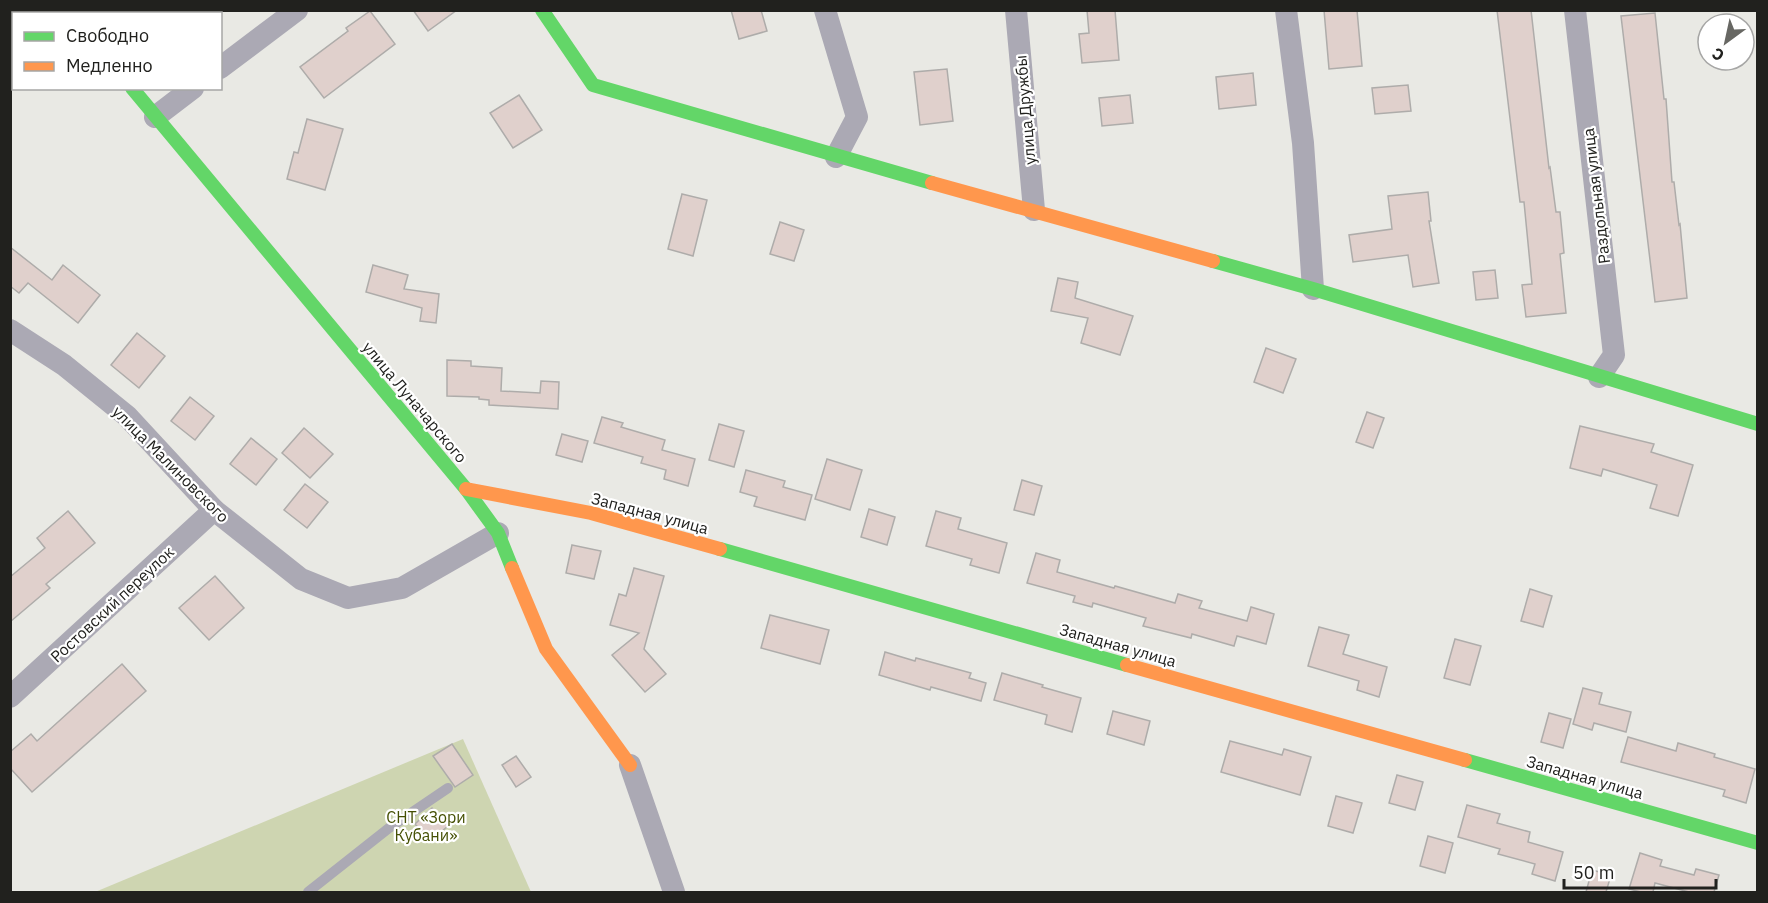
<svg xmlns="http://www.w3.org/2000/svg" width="1768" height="903" viewBox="0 0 1768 903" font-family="'IBM Plex Sans',sans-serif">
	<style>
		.green { fill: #ced5b1 }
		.building { fill: #e0d0cc; stroke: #aeacaa; stroke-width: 1.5 }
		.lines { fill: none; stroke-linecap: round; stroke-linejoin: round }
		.lane { stroke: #aba9b4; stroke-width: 10 }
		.street { stroke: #aba9b4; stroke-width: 22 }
		.fast { stroke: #63d668; stroke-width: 14 }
		.slow { stroke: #ff974d; stroke-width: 14 }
		.labels { text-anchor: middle; stroke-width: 4.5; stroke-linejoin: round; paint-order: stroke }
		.street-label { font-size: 16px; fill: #21211e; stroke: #fff }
		.park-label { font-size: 16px; fill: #455004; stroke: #fff }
	</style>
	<rect width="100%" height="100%" fill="#e9e9e4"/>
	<!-- green -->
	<path class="green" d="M463,739L531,892H95Z"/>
	<!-- building -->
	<g class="building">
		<path d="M413,10H457L428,31Z"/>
		<path d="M731,10H761L767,31L739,39Z"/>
		<path d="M1087,10H1115L1119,60L1082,63L1079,34L1089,33Z"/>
		<path d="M1324,10H1357L1362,66L1329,69Z"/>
		<path d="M1497,10H1531L1549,168L1550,167L1556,212H1560L1564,253L1560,254L1566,313L1526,317L1522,285L1532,284L1524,202H1520Z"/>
		<path d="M370,11L395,44L324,98L300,67L348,31L346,28Z"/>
		<path d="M1655,13L1664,99H1666L1672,182H1674L1679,225L1680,224L1687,298L1655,302L1621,16Z"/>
		<path d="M947,69L953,121L920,125L914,72Z"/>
		<path d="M1253,73L1256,105L1219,109L1216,77Z"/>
		<path d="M1408,85L1411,111L1375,114L1372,88Z"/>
		<path d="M519,95L542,130L513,148L490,113Z"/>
		<path d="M1130,95L1133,123L1102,126L1099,98Z"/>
		<path d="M307,119L343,129L325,190L287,179L294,152L298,153Z"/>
		<path d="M1428,192L1431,221H1429L1439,283L1413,287L1408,255L1353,262L1349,235L1392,229L1388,196Z"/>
		<path d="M682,194L707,200L693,256L668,249Z"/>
		<path d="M780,222L804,230L794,261L770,254Z"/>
		<path d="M10,247L52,280L63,265L100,295L78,323L28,283L19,293L10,286Z"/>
		<path d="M373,265L408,275L404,289L439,294L436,323L420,321L422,308L366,292Z"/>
		<path d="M1495,270L1498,298L1476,300L1473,272Z"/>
		<path d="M1058,278L1078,282L1075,298L1133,316L1120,355L1081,343L1088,318L1051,311Z"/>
		<path d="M137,333L165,356L139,388L111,365Z"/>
		<path d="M1266,348L1296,359L1283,393L1254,382Z"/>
		<path d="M447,360L471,361V366L502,368L501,391L540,393L541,381L559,382L558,409L489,405V400L479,399V397L447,396Z"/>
		<path d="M190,397L214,416L195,440L171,421Z"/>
		<path d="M1367,412L1384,418L1373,448L1356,442Z"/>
		<path d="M602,417L623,423L621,427L665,440L662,450L695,459L688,486L664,479L666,470L641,463L643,457L594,443Z"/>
		<path d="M719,424L744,431L734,467L709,460Z"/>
		<path d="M1580,426L1654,444L1651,452L1693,465L1678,516L1650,508L1657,485L1603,469L1601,476L1570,468Z"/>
		<path d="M304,428L333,454L310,478L282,453Z"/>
		<path d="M562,434L588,441L582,462L556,455Z"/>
		<path d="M251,438L277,459L256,485L230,464Z"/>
		<path d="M827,459L862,470L850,510L815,499Z"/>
		<path d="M746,470L785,481L783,487L812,495L805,520L754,506L757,497L740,492Z"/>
		<path d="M1022,480L1042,486L1034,515L1014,510Z"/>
		<path d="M305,484L328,502L307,528L284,510Z"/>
		<path d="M869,509L895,517L887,545L861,537Z"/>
		<path d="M68,511L95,543L46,584L50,588L10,622V577L45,548L37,538Z"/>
		<path d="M936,511L961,518L958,529L1007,543L999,573L970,565L972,559L926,546Z"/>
		<path d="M572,545L601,551L594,579L566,573Z"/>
		<path d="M1036,553L1060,560L1057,572L1114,588L1115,586L1175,603L1178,594L1202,601L1199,608L1247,621L1251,607L1274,614L1266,644L1237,636L1234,646L1192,634L1191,638L1143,626L1146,618L1093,603L1092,607L1073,602L1075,596L1027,583Z"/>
		<path d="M634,568L664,576L644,649L666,674L645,692L612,655L639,633L610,625L619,594L626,596Z"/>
		<path d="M215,576L244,608L209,640L179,608Z"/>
		<path d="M1530,589L1552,596L1543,627L1521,621Z"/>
		<path d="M770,615L829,630L820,664L761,648Z"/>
		<path d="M1319,627L1349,635L1343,654L1387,667L1379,697L1357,690L1359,681L1308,666Z"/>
		<path d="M1455,639L1481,646L1470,685L1444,678Z"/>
		<path d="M885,652L915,661L916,658L971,673L969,678L986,683L981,701L931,687L930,690L879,675Z"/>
		<path d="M122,664L146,691L32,792L10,768V752L31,734L37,741Z"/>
		<path d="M1002,673L1043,685L1042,687L1081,698L1072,732L1045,724L1047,715L994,700Z"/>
		<path d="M1583,688L1602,693L1599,704L1631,712L1626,732L1594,723L1592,730L1573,724Z"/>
		<path d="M1113,711L1150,721L1144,745L1107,734Z"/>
		<path d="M1549,713L1571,719L1563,748L1541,742Z"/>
		<path d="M1628,737L1676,751L1678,743L1715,754L1714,757L1755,769L1746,803L1723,796L1725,790L1621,762Z"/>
		<path d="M1230,741L1282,755L1284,749L1311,757L1300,795L1221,772Z"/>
		<path d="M452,744L473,775L455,787L433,756Z"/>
		<path d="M516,756L531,777L516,787L502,765Z"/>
		<path d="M1397,775L1423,782L1415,810L1389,803Z"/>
		<path d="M1336,796L1362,803L1353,833L1328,826Z"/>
		<path d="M1467,805L1500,814L1497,823L1530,832L1528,842L1563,852L1555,881L1532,874L1535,864L1498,854L1500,849L1458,837Z"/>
		<path d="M432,808L448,826L430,841L415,824Z"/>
		<path d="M1428,836L1453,843L1445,873L1420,866Z"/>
		<path d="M1640,853L1662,860L1660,866L1694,875L1696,869L1719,875L1714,892H1689L1655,883L1653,892H1641L1629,889Z"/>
		<path d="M1592,870L1611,875L1606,892H1586Z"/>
	</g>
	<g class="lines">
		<!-- lane -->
		<path class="lane" d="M308,892L389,828L448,788"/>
		<!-- street -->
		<g class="street">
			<path d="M825,10L857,117L836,157"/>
			<path d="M1016,10L1034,210"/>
			<path d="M1286,10L1303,143L1313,289"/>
			<path d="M1575,10L1614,355L1599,377"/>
			<path d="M220,68L297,10"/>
			<path d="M155,117L193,88"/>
			<path d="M10,330L64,365L127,416L214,510L301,579L348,598L402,588L498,533"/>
			<path d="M10,697L214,510"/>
			<path d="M630,765L674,892"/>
		</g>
		<!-- fast -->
		<g class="fast">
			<path d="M69,10L72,14"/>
			<path d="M542,10L593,85L932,183"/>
			<path d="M132,88L466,489L498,533L512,568"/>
			<path d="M1213,261L1313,289L1758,424"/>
			<path d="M720,549L1127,665"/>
			<path d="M1465,760L1758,843"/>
		</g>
		<!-- slow -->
		<g class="slow">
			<path d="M932,183L1213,261"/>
			<path d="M466,489L591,513L720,549"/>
			<path d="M512,568L546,649L630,765"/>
			<path d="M1127,665L1465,760"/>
		</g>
	</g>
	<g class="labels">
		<!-- street labels -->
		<g class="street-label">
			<text transform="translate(1025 110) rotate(-95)" y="6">улица Дружбы</text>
			<text transform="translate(1596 196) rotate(-97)" y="6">Раздольная улица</text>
			<text transform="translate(415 402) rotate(50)" y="6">улица Луначарского</text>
			<text transform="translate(171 464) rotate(45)" y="6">улица Малиновского</text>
			<text transform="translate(650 513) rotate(15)" y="6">Западная улица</text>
			<text transform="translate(112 604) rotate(-43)" y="6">Ростовский переулок</text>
			<text transform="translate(1118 645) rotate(16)" y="6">Западная улица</text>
			<text transform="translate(1585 777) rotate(16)" y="6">Западная улица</text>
		</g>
		<!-- park labels -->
		<g class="park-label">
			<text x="426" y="823">СНТ «Зори<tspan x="426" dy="18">Кубани»</tspan></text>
		</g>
	</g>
	<!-- border -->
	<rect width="1768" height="903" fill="none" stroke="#21211e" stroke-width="24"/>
	<!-- legend -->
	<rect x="12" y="12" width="210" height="78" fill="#ffffff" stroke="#a6a6a5" stroke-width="1.5"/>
	<rect x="24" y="32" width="30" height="9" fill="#63d668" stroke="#a6a6a5" stroke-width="1.5"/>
	<text x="66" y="42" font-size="18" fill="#21211e">Свободно</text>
	<rect x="24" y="62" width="30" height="9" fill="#ff974d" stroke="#a6a6a5" stroke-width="1.5"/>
	<text x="66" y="72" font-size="18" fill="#21211e">Медленно</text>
	<!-- north arrow -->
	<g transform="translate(1726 42) rotate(213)"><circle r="28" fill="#ffffff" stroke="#a6a6a5" stroke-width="1.5"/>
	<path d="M0-4.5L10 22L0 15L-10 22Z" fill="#676763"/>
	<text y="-9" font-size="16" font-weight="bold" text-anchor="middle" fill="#21211e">С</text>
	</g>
	<!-- scale -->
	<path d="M1564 879v9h152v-9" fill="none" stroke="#21211e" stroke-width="3"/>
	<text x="1573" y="879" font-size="18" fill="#21211e" stroke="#ffffff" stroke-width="4.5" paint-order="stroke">50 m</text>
</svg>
